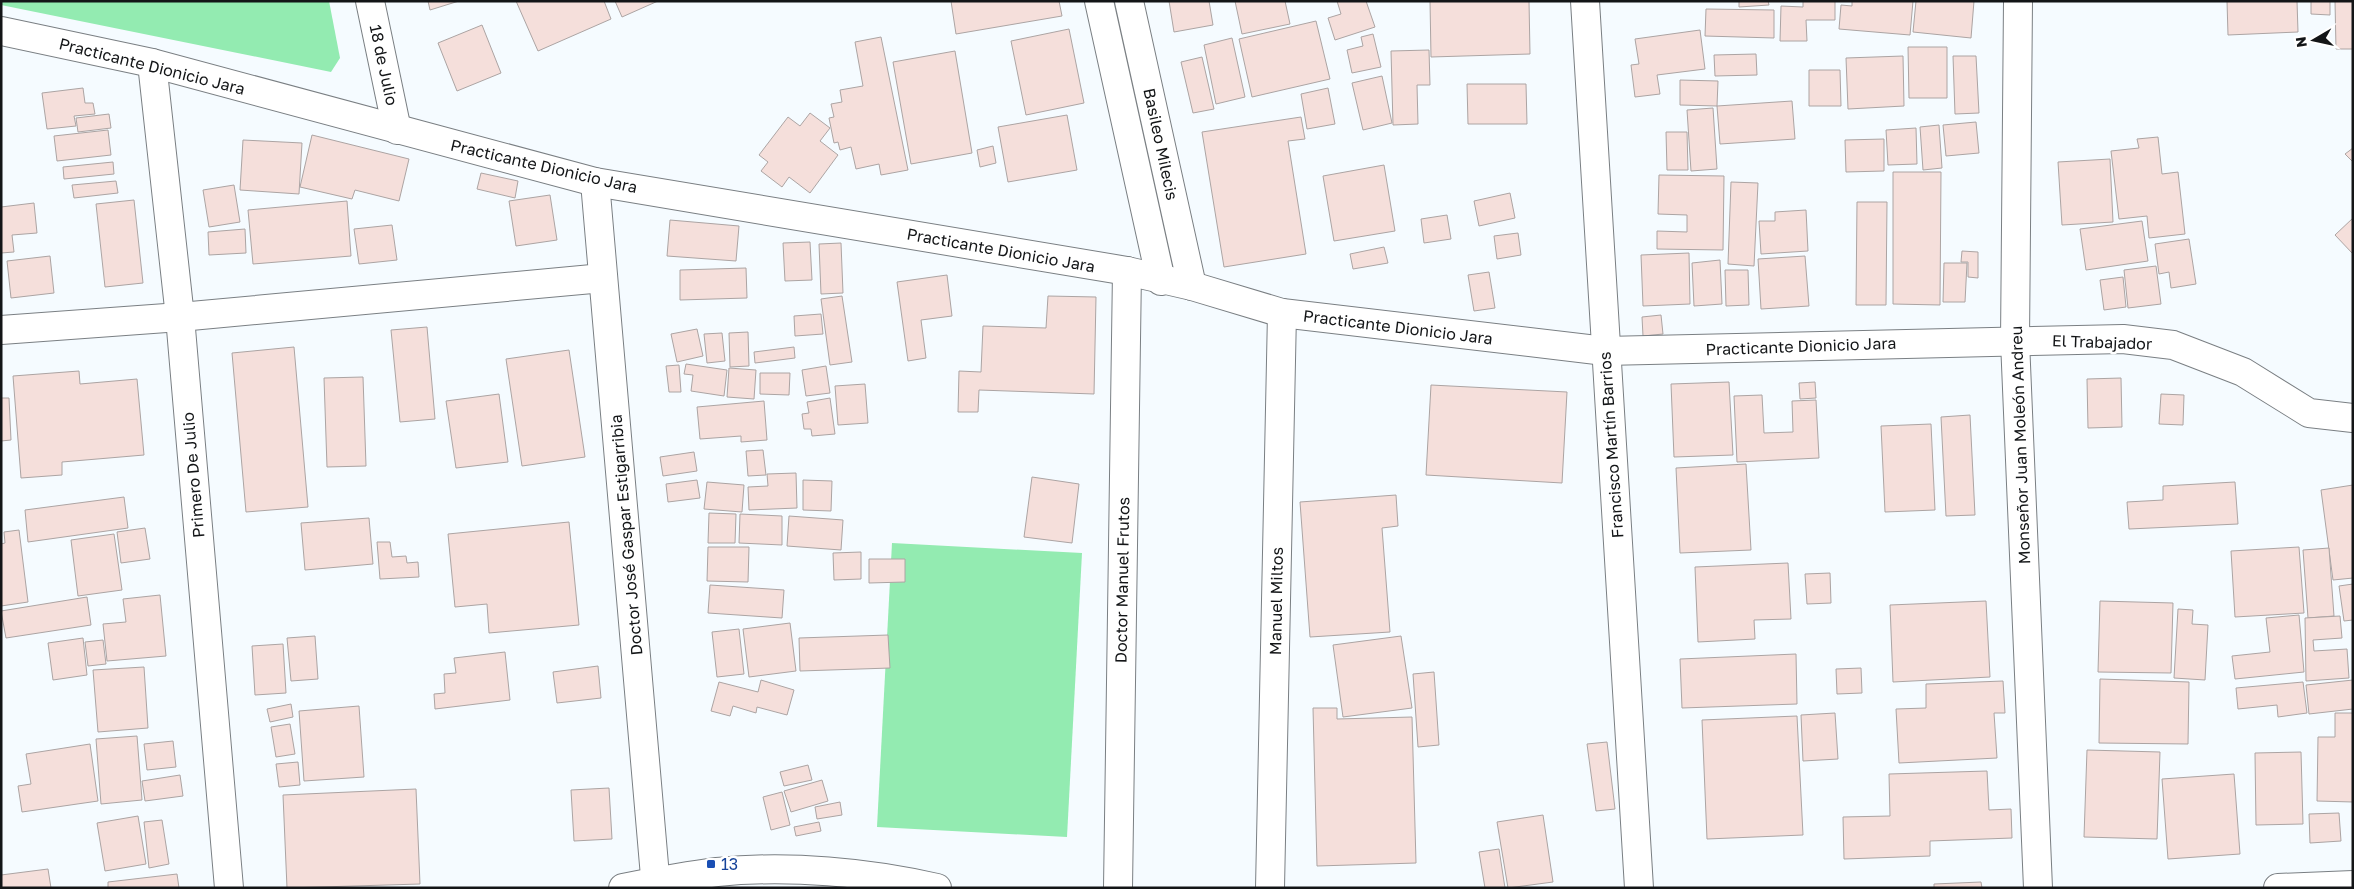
<svg xmlns="http://www.w3.org/2000/svg" width="2354" height="889" viewBox="0 0 2354 889" font-family="'Golos Text',sans-serif">
	<style>
		.green { fill: #93ebb1 }
		.building { fill: #f5dfdb; stroke: #aca4a3 }
		.lines { fill: none; stroke-linecap: round; stroke-linejoin: round }
		.minor-casing { stroke: #7a7f83; stroke-width: 30 }
		.tertiary-casing { stroke: #7a7f83; stroke-width: 30 }
		.minor { stroke: #fff; stroke-width: 28 }
		.tertiary { stroke: #fff; stroke-width: 28 }
		.transit-dot { fill: #1a4fb4; stroke: #fff; stroke-width: 2 }
		.labels { text-anchor: middle; stroke-width: 5; stroke-linejoin: round; paint-order: stroke }
		.street-label { font-size: 16px; fill: #131517; stroke: #fff }
		.transit-label { font-size: 16px; fill: #164399; stroke: #fff; text-anchor: start }
	</style>
	<rect width="100%" height="100%" fill="#f5fbff"/>
	<!-- green -->
	<g class="green">
		<path d="M1,1H329L340,58L331,72L1,5Z"/>
		<path d="M892,543L1082,553L1067,837L877,827Z"/>
	</g>
	<!-- building -->
	<g class="building">
		<path d="M428,1H459L430,10Z"/>
		<path d="M516,1H604L611,19L538,51Z"/>
		<path d="M615,1H658L622,17Z"/>
		<path d="M951,1H1059L1062,16L956,34Z"/>
		<path d="M1169,1H1209L1213,25L1174,32Z"/>
		<path d="M1235,1H1285L1290,24L1242,34Z"/>
		<path d="M1337,1H1366L1375,27L1335,40L1328,18L1341,14Z"/>
		<path d="M1430,1H1529L1530,54L1431,57Z"/>
		<path d="M1739,1H1768L1769,5L1739,7Z"/>
		<path d="M1803,1H1835V20H1806L1807,41H1780L1781,6L1803,7Z"/>
		<path d="M1852,1H1913L1910,35L1839,29L1841,5L1852,6Z"/>
		<path d="M1916,1H1974L1971,38L1913,32Z"/>
		<path d="M2227,1H2297L2298,32L2228,35Z"/>
		<path d="M2311,1H2330V15L2311,14Z"/>
		<path d="M2335,1H2353V49H2336Z"/>
		<path d="M1706,9L1774,10V38L1705,36Z"/>
		<path d="M1316,21L1330,79L1252,97L1239,39Z"/>
		<path d="M482,25L501,73L457,91L438,43Z"/>
		<path d="M1069,29L1084,103L1026,115L1011,41Z"/>
		<path d="M1700,30L1705,69L1657,75L1660,94L1635,97L1631,65L1639,64L1635,39Z"/>
		<path d="M1373,34L1381,67L1352,73L1347,50L1363,46L1361,37Z"/>
		<path d="M881,37L908,170L881,175L879,164L856,169L851,147L840,150L838,142L834,143L829,118L834,117L831,104L842,102L840,90L863,86L855,42Z"/>
		<path d="M1232,38L1245,97L1216,104L1204,45Z"/>
		<path d="M1908,47H1947V98H1909Z"/>
		<path d="M1429,50L1430,85H1417L1418,124L1393,125L1391,51Z"/>
		<path d="M955,51L972,153L911,164L893,62Z"/>
		<path d="M1756,54L1757,75L1715,76L1714,55Z"/>
		<path d="M1903,56L1904,106L1848,109L1846,58Z"/>
		<path d="M1953,56H1976L1979,113L1955,114Z"/>
		<path d="M1202,57L1214,109L1193,113L1181,62Z"/>
		<path d="M1809,70H1840L1841,106H1809Z"/>
		<path d="M1382,76L1392,123L1363,130L1352,83Z"/>
		<path d="M1680,80L1718,81L1717,106L1680,105Z"/>
		<path d="M1467,84H1526L1527,124H1468Z"/>
		<path d="M83,88L85,103H93L95,114L74,116L76,126L47,129L42,93Z"/>
		<path d="M1328,88L1335,124L1307,129L1301,94Z"/>
		<path d="M1792,101L1795,139L1720,144L1717,106Z"/>
		<path d="M1713,108L1717,169L1691,171L1687,110Z"/>
		<path d="M810,113L830,128L820,141L838,155L810,193L789,177L782,187L761,171L768,162L759,155L788,117L800,126Z"/>
		<path d="M109,114L111,128L78,132L76,118Z"/>
		<path d="M1067,115L1077,170L1008,182L998,127Z"/>
		<path d="M1301,117L1305,139L1288,141L1306,254L1224,267L1202,132Z"/>
		<path d="M1976,122L1979,153L1946,156L1943,125Z"/>
		<path d="M1939,125L1942,168L1923,170L1920,127Z"/>
		<path d="M1916,128L1917,164L1888,165L1886,130Z"/>
		<path d="M108,130L111,155L57,161L54,136Z"/>
		<path d="M1666,132H1687L1688,170H1667Z"/>
		<path d="M312,135L409,159L399,201L355,190L352,199L300,187Z"/>
		<path d="M2158,137L2162,174L2178,172L2185,234L2149,238L2147,216L2119,219L2111,151L2139,148L2137,139Z"/>
		<path d="M1884,139V171L1846,172L1845,140Z"/>
		<path d="M243,140L302,143L299,194L240,190Z"/>
		<path d="M993,146L996,163L980,167L977,150Z"/>
		<path d="M2353,148V162L2345,154Z"/>
		<path d="M2110,159L2113,222L2062,225L2058,162Z"/>
		<path d="M113,162L114,174L64,179L63,167Z"/>
		<path d="M1384,165L1395,231L1334,241L1323,176Z"/>
		<path d="M1893,172H1941L1940,305L1893,304Z"/>
		<path d="M481,173L518,181L515,198L477,189Z"/>
		<path d="M1659,175L1724,176L1723,250L1657,249V231L1687,232V215L1658,214Z"/>
		<path d="M116,181L118,193L74,198L72,185Z"/>
		<path d="M1731,182L1758,183L1754,266L1728,264Z"/>
		<path d="M234,185L240,222L209,227L203,190Z"/>
		<path d="M1510,193L1515,218L1479,226L1474,201Z"/>
		<path d="M550,195L557,240L516,246L509,201Z"/>
		<path d="M134,200L143,283L105,287L96,204Z"/>
		<path d="M347,201L351,256L253,264L248,210Z"/>
		<path d="M1857,202H1887L1886,305H1856Z"/>
		<path d="M34,203L37,233L12,235L14,252L1,253V207Z"/>
		<path d="M1806,210L1808,251L1761,254L1759,221H1775V212Z"/>
		<path d="M1447,215L1451,239L1424,243L1421,219Z"/>
		<path d="M2353,218V254L2335,235Z"/>
		<path d="M670,220L739,226L736,261L667,256Z"/>
		<path d="M2142,221L2148,261L2086,270L2080,229Z"/>
		<path d="M392,225L397,260L359,264L354,229Z"/>
		<path d="M245,229L246,253L209,255L208,232Z"/>
		<path d="M1518,233L1521,255L1497,259L1494,236Z"/>
		<path d="M2189,239L2196,284L2171,288L2169,272L2159,274L2155,244Z"/>
		<path d="M810,242L812,280L785,281L783,243Z"/>
		<path d="M841,243L843,293L821,294L819,244Z"/>
		<path d="M1384,247L1388,263L1353,269L1350,254Z"/>
		<path d="M1962,251L1978,252V278L1968,277V262H1961Z"/>
		<path d="M1689,253L1690,304L1643,306L1641,255Z"/>
		<path d="M50,256L54,293L11,298L7,261Z"/>
		<path d="M1805,256L1809,306L1761,309L1758,259Z"/>
		<path d="M1720,260L1722,304L1694,306L1692,263Z"/>
		<path d="M1944,263H1967L1965,302H1943Z"/>
		<path d="M2156,266L2161,304L2128,308L2124,270Z"/>
		<path d="M746,268L747,298L680,300V270Z"/>
		<path d="M1725,270H1748L1749,305L1726,306Z"/>
		<path d="M1489,272L1495,308L1474,311L1468,275Z"/>
		<path d="M947,275L952,316L921,320L926,358L908,361L897,282Z"/>
		<path d="M2123,277L2126,307L2104,310L2100,280Z"/>
		<path d="M842,296L852,362L830,365L821,299Z"/>
		<path d="M1048,296L1096,297L1094,394L979,390L978,412H958L959,371L981,372L983,326L1046,328Z"/>
		<path d="M821,314L823,334L795,336L794,316Z"/>
		<path d="M1661,315L1663,334L1643,336L1642,317Z"/>
		<path d="M427,327L435,419L400,422L391,330Z"/>
		<path d="M697,329L703,356L677,362L671,334Z"/>
		<path d="M748,332L749,366L730,367L729,333Z"/>
		<path d="M722,333L725,361L707,363L704,334Z"/>
		<path d="M294,347L308,507L246,512L232,353Z"/>
		<path d="M794,347L795,358L755,363L754,352Z"/>
		<path d="M569,350L585,457L522,466L506,359Z"/>
		<path d="M686,364L727,370L724,396L691,391L693,375L684,374Z"/>
		<path d="M679,365L681,392H669L666,366Z"/>
		<path d="M826,366L830,393L806,396L802,370Z"/>
		<path d="M729,368L756,370L754,399L727,397Z"/>
		<path d="M79,371L80,384L137,379L144,455L62,462V475L21,478L13,376Z"/>
		<path d="M760,373H790L789,395L760,394Z"/>
		<path d="M363,377L366,466L327,467L324,378Z"/>
		<path d="M2121,378L2122,427L2088,428L2087,379Z"/>
		<path d="M1729,382L1733,455L1674,457L1671,384Z"/>
		<path d="M1815,382L1816,398L1800,399L1799,383Z"/>
		<path d="M865,384L868,423L838,425L835,386Z"/>
		<path d="M1431,385L1567,392L1562,483L1426,475Z"/>
		<path d="M499,394L508,462L456,468L446,401Z"/>
		<path d="M2161,394L2184,395L2183,425L2159,424Z"/>
		<path d="M1762,395L1764,433L1793,432L1792,401L1816,400L1819,458L1737,462L1734,396Z"/>
		<path d="M1,398H9L11,440L1,441Z"/>
		<path d="M830,398L835,434L812,436L811,429H804L802,414L809,413L807,402Z"/>
		<path d="M764,401L767,440L741,442V436L700,439L697,407Z"/>
		<path d="M1970,415L1975,515L1946,516L1941,417Z"/>
		<path d="M1931,424L1935,510L1885,512L1881,426Z"/>
		<path d="M763,450L766,475L748,476L746,451Z"/>
		<path d="M694,452L697,471L663,476L660,457Z"/>
		<path d="M1746,464L1751,550L1680,553L1676,468Z"/>
		<path d="M796,473L797,508L749,510L748,487L768,486L767,474Z"/>
		<path d="M1032,477L1079,484L1072,543L1024,537Z"/>
		<path d="M697,480L700,498L668,502L666,484Z"/>
		<path d="M803,480L832,481L831,511L803,510Z"/>
		<path d="M707,482L744,485L742,512L704,509Z"/>
		<path d="M2235,482L2238,524L2129,529L2127,502L2163,500V486Z"/>
		<path d="M2353,485V578L2333,580L2321,490Z"/>
		<path d="M1396,495L1398,526L1382,528L1390,632L1310,637L1300,502Z"/>
		<path d="M124,497L128,528L28,542L25,510Z"/>
		<path d="M709,513L736,514L735,543H708Z"/>
		<path d="M740,514L782,516V545L739,543Z"/>
		<path d="M789,516L843,520L841,550L787,546Z"/>
		<path d="M369,518L373,564L305,570L301,523Z"/>
		<path d="M569,522L579,625L489,633L487,604L455,607L448,534Z"/>
		<path d="M145,528L150,559L121,563L117,532Z"/>
		<path d="M19,530L28,602L1,606V544L5,543L4,532Z"/>
		<path d="M114,534L122,590L78,596L71,540Z"/>
		<path d="M377,542H390L392,557L406,556L407,563L418,562L419,577L380,579Z"/>
		<path d="M708,547H749L748,582L707,581Z"/>
		<path d="M2299,547L2304,613L2235,617L2231,551Z"/>
		<path d="M2329,548L2334,616L2308,618L2303,550Z"/>
		<path d="M861,552V579L834,580L833,553Z"/>
		<path d="M869,559H905V582L869,583Z"/>
		<path d="M1788,563L1791,619L1754,620L1755,639L1698,642L1695,567Z"/>
		<path d="M1830,573L1831,603L1807,604L1805,574Z"/>
		<path d="M2353,584V620L2344,621L2339,586Z"/>
		<path d="M710,585L784,590L782,618L708,613Z"/>
		<path d="M160,595L166,656L107,661L103,624L126,622L123,599Z"/>
		<path d="M87,597L91,625L6,638L1,611Z"/>
		<path d="M1986,601L1990,677L1893,682L1890,605Z"/>
		<path d="M2100,601L2173,603L2171,673L2098,672Z"/>
		<path d="M2178,609L2193,610L2192,624L2208,625L2205,680L2174,678Z"/>
		<path d="M2299,615L2304,672L2235,679L2232,656L2270,652L2266,618Z"/>
		<path d="M2340,616L2342,638L2313,640L2314,651L2347,649L2349,678L2306,681L2305,618Z"/>
		<path d="M790,623L796,671L749,677L743,629Z"/>
		<path d="M739,629L744,674L717,677L712,632Z"/>
		<path d="M888,635L890,668L800,671L799,638Z"/>
		<path d="M315,636L318,679L291,681L287,638Z"/>
		<path d="M1401,636L1412,708L1343,717L1333,645Z"/>
		<path d="M83,638L87,675L53,680L48,643Z"/>
		<path d="M103,640L106,664L88,666L85,642Z"/>
		<path d="M283,644L286,693L255,695L252,646Z"/>
		<path d="M505,652L510,700L435,709L434,694L445,693L444,674L456,673L454,658Z"/>
		<path d="M1796,654L1797,704L1682,708L1680,659Z"/>
		<path d="M598,666L601,698L557,703L553,672Z"/>
		<path d="M144,667L148,728L98,732L93,670Z"/>
		<path d="M1861,668L1862,693L1837,694L1836,669Z"/>
		<path d="M1434,672L1439,745L1418,747L1413,674Z"/>
		<path d="M2100,679L2189,682L2188,744L2099,743Z"/>
		<path d="M761,680L794,690L787,715L757,707L756,713L733,706L730,716L711,711L719,682L758,692Z"/>
		<path d="M2353,680V709L2309,714L2306,685Z"/>
		<path d="M2003,681L2005,713H1994L1997,758L1899,763L1896,709L1926,708V684Z"/>
		<path d="M2303,682L2307,713L2278,717L2277,705L2238,709L2236,688Z"/>
		<path d="M291,704L293,717L270,722L267,709Z"/>
		<path d="M359,706L364,777L304,781L299,711Z"/>
		<path d="M1313,708H1337V719L1412,717L1416,863L1317,866Z"/>
		<path d="M1835,713L1838,759L1803,761L1801,715Z"/>
		<path d="M2335,713H2353V802L2317,801L2318,737H2335Z"/>
		<path d="M1797,716L1803,835L1707,839L1702,720Z"/>
		<path d="M290,724L295,754L276,757L271,727Z"/>
		<path d="M137,736L142,800L101,804L96,739Z"/>
		<path d="M173,741L176,767L147,770L144,744Z"/>
		<path d="M1607,742L1615,809L1596,811L1587,744Z"/>
		<path d="M90,744L98,801L22,812L18,786L31,784L26,754Z"/>
		<path d="M2087,750L2160,752L2157,839L2084,837Z"/>
		<path d="M2301,752L2303,824L2256,825L2255,753Z"/>
		<path d="M298,762L300,785L279,787L276,764Z"/>
		<path d="M808,765L812,780L784,786L780,772Z"/>
		<path d="M1987,771L1989,810L2011,809L2012,838L1930,841V856L1844,859L1843,817L1890,816L1889,774Z"/>
		<path d="M2234,774L2240,854L2168,859L2162,779Z"/>
		<path d="M180,775L183,796L145,801L142,781Z"/>
		<path d="M822,780L828,801L791,812L784,791Z"/>
		<path d="M609,788L612,839L574,841L571,790Z"/>
		<path d="M416,789L420,884L287,888L283,795Z"/>
		<path d="M782,792L790,825L771,830L763,797Z"/>
		<path d="M840,802L842,815L817,819L815,807Z"/>
		<path d="M2339,813L2341,841L2310,843L2309,814Z"/>
		<path d="M1543,815L1553,882L1508,888L1497,822Z"/>
		<path d="M138,816L146,864L105,871L97,823Z"/>
		<path d="M162,820L169,864L149,868L144,822Z"/>
		<path d="M819,822L821,831L796,836L794,827Z"/>
		<path d="M1499,849L1505,888H1485L1479,852Z"/>
		<path d="M48,869L51,888H1V875Z"/>
		<path d="M177,874L179,888H108V882Z"/>
		<path d="M1981,882L1982,888H1934V884Z"/>
	</g>
	<g class="lines">
		<!-- minor casing -->
		<g class="minor-casing">
			<g id="minor">
				<path d="M370,1L397,130"/>
				<path d="M1099,1L1161,281"/>
				<path d="M1129,1L1192,286"/>
				<path d="M1585,1L1639,888"/>
				<path d="M2018,1L2015,341L2038,888"/>
				<path d="M1,31L152,63L595,182L1127,271L1192,286L1282,313L1605,351L2123,339L2173,345L2243,372L2309,413L2353,418"/>
				<path d="M152,63L180,317L229,888"/>
				<path d="M595,182L656,888"/>
				<path d="M1,330L180,317L603,278"/>
				<path d="M1118,888L1127,271"/>
				<path d="M1270,888L1282,313"/>
				<path d="M2278,888L2353,885"/>
			</g>
		</g>
		<!-- tertiary casing -->
		<g class="tertiary-casing">
			<path id="tertiary" d="M623,888C654,882 686,876 717,872C789,865 868,872 937,888"/>
		</g>
		<!-- minor -->
		<use href="#minor" class="minor"/>
		<!-- tertiary -->
		<use href="#tertiary" class="tertiary"/>
	</g>
	<!-- markers -->
	<rect class="transit-dot" x="706" y="859" width="10" height="10" rx="2.5"/>
	<g class="labels">
		<!-- street labels -->
		<g class="street-label">
			<text transform="translate(384 65) rotate(78)" y="6">18 de Julio</text>
			<text transform="translate(152 66) rotate(14)" y="6">Practicante Dionicio Jara</text>
			<text transform="translate(1161 144) rotate(78)" y="6">Basileo Milecis</text>
			<text transform="translate(544 166) rotate(13)" y="6">Practicante Dionicio Jara</text>
			<text transform="translate(1001 250) rotate(10)" y="6">Practicante Dionicio Jara</text>
			<text transform="translate(1398 327) rotate(7)" y="6">Practicante Dionicio Jara</text>
			<text transform="translate(2102 342) rotate(2)" y="6">El Trabajador</text>
			<text transform="translate(1801 346) rotate(-2)" y="6">Practicante Dionicio Jara</text>
			<text transform="translate(1611 445) rotate(-94)" y="6">Francisco Martín Barrios</text>
			<text transform="translate(2020 445) rotate(-92)" y="6">Monseñor Juan Moleón Andreu</text>
			<text transform="translate(193 475) rotate(-95)" y="6">Primero De Julio</text>
			<text transform="translate(626 535) rotate(-95)" y="6">Doctor José Gaspar Estigarribia</text>
			<text transform="translate(1122 580) rotate(-89)" y="6">Doctor Manuel Frutos</text>
			<text transform="translate(1276 601) rotate(-89)" y="6">Manuel Miltos</text>
		</g>
		<!-- transit labels -->
		<g class="transit-label">
			<text x="721" y="870">13</text>
		</g>
	</g>
	<!-- border -->
	<rect width="2354" height="889" fill="none" stroke="#131517" stroke-width="5"/>
	<!-- north arrow -->
	<g transform="translate(2314 40) rotate(261)" stroke="#ffffff" stroke-width="4" paint-order="stroke">
	<path d="M0-4L9 19L0 12L-9 19Z" fill="#131517"/>
	<text y="-8" font-size="14" font-weight="bold" text-anchor="middle" fill="#131517">N</text>
	</g>
</svg>
